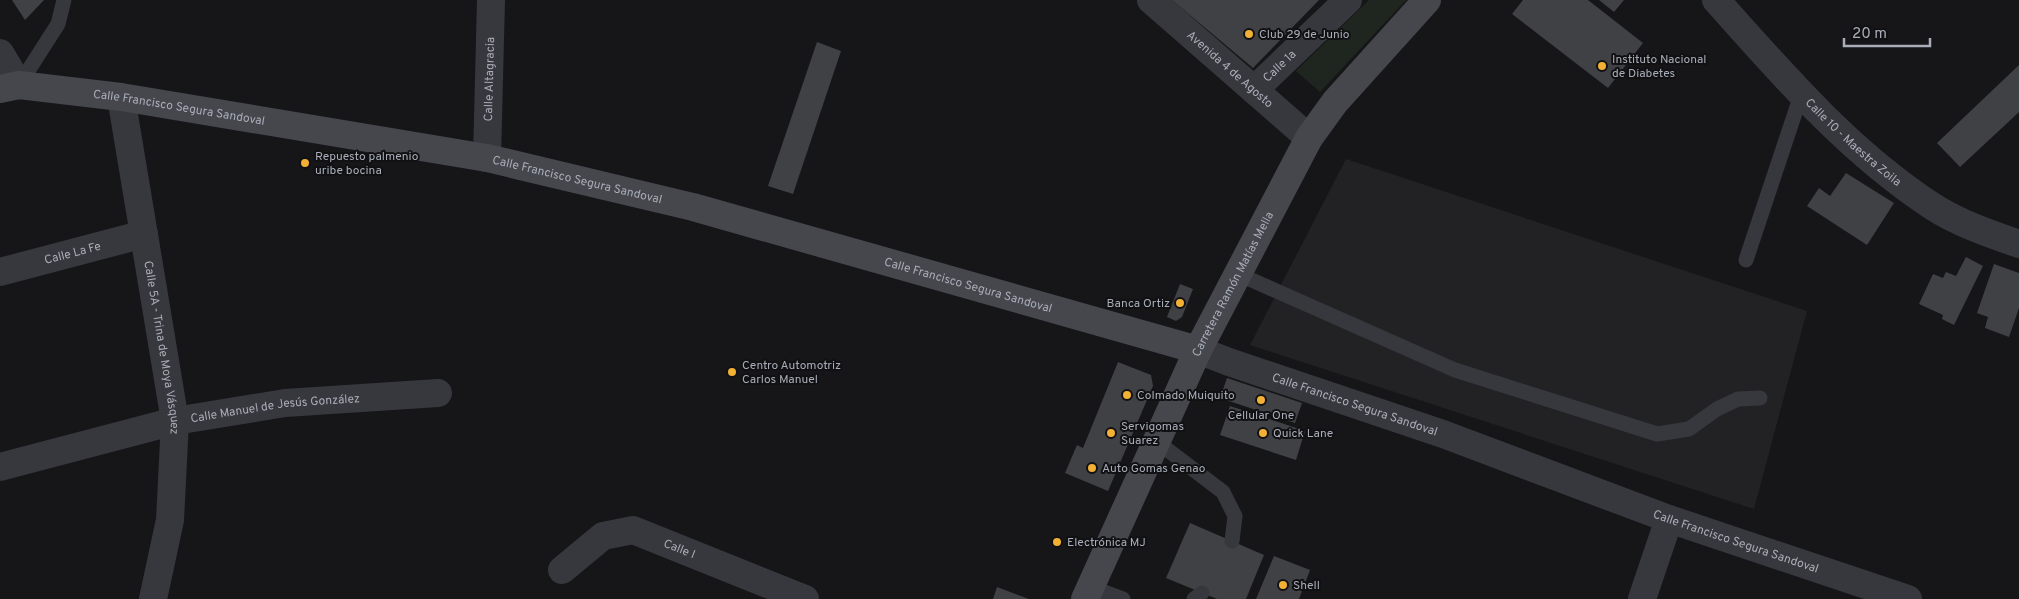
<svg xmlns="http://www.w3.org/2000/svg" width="2019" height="599" viewBox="0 0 2019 599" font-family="Overpass,sans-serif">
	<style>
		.built { fill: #222225 }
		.green { fill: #1e261f }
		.building { fill: #404145 }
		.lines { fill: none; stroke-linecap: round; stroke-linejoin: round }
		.service { stroke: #37383d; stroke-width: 15 }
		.minor { stroke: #37383d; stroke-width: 28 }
		.secondary { stroke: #45474d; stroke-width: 28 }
		.poi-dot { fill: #f2b134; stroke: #111113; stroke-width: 2 }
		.labels { text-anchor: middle; stroke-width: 4; stroke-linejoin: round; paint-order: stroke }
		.poi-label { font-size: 12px; fill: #a8adb8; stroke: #111113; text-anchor: start }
		.street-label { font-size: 12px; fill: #a8adb8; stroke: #111113 }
	</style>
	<rect width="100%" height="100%" fill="#161618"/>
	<!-- built -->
	<path class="built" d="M1346,159L1807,311L1754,509L1250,345Z"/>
	<!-- green -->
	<path class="green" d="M1369,0H1406L1320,92L1296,71Z"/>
	<!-- building -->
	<g class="building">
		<path d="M12,0H44L25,20Z"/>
		<path d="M1172,0H1319L1253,68Z"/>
		<path d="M1523,0H1588L1643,43L1608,88L1512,14Z"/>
		<path d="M1599,0H1624L1614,12Z"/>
		<path d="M817,42L841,51L793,194L768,186Z"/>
		<path d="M2019,65V112L1960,167L1937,143Z"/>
		<path d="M1846,173L1894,203L1867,245L1807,206L1819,188L1830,196Z"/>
		<path d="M1966,257L1983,266L1954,325L1942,319L1943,315L1919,304L1933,274L1943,278L1946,272L1956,276Z"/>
		<path d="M1994,264L2019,273V308L2009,337L1985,328L1988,317L1977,313Z"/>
		<path d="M1180,284L1193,289L1182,317L1176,321L1167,317Z"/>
		<path d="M1118,362L1151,375L1153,386L1108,491L1065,473L1077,445L1083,448Z"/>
		<path d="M1227,378L1302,403L1295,423L1220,398Z"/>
		<path d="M1230,406L1305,431L1296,460L1220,435Z"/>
		<path d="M1190,523L1264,555L1246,599H1217L1166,578Z"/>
		<path d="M1274,556L1310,570L1299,599H1256Z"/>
		<path d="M997,587L1029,599H993Z"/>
	</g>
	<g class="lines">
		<!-- service -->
		<g class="service">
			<path d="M19,85L58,24L64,0"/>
			<path d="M1746,260L1801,95"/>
			<path d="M1238,274L1455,370L1657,434L1689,429L1717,409L1738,399L1760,398"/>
			<path d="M1156,441L1223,492L1235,516L1232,541"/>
			<path d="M1091,587L1123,599"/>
			<path d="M1194,599L1202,593"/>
		</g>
		<!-- minor -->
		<g class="minor">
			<path id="s1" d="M1151,0L1309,138"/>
			<path id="s2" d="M1716,0C1782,74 1848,151 1932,206C1958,223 1990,234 2019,244"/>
			<path d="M0,53L19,85"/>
			<path id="s3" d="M1254,90L1348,0"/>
			<path id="s4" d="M121,97L175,421L170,520L153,599"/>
			<path id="s5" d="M487,158L491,0"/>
			<path id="s6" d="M0,272L144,234"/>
			<path id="s7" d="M1198,350L1229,362L1443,434L1669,519L1908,599"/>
			<path id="s8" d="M0,467L175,421L285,403L438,393"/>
			<path id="s9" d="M562,570L603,536L633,530L805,599"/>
			<path d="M1642,599L1669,519"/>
		</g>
		<!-- secondary -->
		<g class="secondary">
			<path id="s10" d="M0,89L19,85L121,97L487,158L693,207L1198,350"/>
			<path id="s11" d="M1085,599L1198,350L1309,138L1335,102L1427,0"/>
		</g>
	</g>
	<!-- markers -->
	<g class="poi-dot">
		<circle cx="1249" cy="34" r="5"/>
		<circle cx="1602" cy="66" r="5"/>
		<circle cx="305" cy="163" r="5"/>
		<circle cx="1180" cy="303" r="5"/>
		<circle cx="732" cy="372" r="5"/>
		<circle cx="1127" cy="395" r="5"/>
		<circle cx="1261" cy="400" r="5"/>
		<circle cx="1111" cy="433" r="5"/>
		<circle cx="1263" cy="433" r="5"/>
		<circle cx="1092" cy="468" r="5"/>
		<circle cx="1057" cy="542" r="5"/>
		<circle cx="1283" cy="585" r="5"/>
	</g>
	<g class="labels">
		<!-- poi labels -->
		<g class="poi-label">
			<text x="1259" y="38">Club 29 de Junio</text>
			<text x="1612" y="63">Instituto Nacional<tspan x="1612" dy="14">de Diabetes</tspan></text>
			<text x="315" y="160">Repuesto palmenio<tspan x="315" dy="14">uribe bocina</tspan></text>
			<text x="1170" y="307" text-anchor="end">Banca Ortiz</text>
			<text x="742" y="369">Centro Automotriz<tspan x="742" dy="14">Carlos Manuel</tspan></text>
			<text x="1137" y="399">Colmado Muiquito</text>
			<text x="1261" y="419" text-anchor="middle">Cellular One</text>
			<text x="1121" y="430">Servigomas<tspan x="1121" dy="14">Suarez</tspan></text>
			<text x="1273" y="437">Quick Lane</text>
			<text x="1102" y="472">Auto Gomas Genao</text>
			<text x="1067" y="546">Electrónica MJ</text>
			<text x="1293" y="589">Shell</text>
		</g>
		<!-- street labels -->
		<g class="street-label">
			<text dy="4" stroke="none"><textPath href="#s3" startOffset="35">Calle 1a</textPath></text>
			<text dy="4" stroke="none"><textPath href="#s1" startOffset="105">Avenida 4 de Agosto</textPath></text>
			<text dy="4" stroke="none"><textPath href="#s5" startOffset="79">Calle Altagracia</textPath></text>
			<text dy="4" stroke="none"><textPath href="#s10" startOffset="181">Calle Francisco Segura Sandoval</textPath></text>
			<text dy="4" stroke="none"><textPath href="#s2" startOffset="198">Calle 10 - Maestra Zoila</textPath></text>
			<text dy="4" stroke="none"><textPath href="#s10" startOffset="586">Calle Francisco Segura Sandoval</textPath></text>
			<text dy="4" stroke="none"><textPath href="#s6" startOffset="75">Calle La Fe</textPath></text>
			<text dy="4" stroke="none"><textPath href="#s10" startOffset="991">Calle Francisco Segura Sandoval</textPath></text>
			<text dy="4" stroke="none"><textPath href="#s11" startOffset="348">Carretera Ramón Matías Mella</textPath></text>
			<text dy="4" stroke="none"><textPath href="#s4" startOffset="254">Calle 5A - Trina de Moya Vásquez</textPath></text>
			<text dy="4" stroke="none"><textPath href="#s7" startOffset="166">Calle Francisco Segura Sandoval</textPath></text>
			<text dy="4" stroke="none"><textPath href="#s8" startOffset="282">Calle Manuel de Jesús González</textPath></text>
			<text dy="4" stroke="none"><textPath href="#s7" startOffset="571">Calle Francisco Segura Sandoval</textPath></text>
			<text dy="4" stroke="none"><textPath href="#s9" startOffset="134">Calle I</textPath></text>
		</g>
	</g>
	<!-- scale -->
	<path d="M1844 38v8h86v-8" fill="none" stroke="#a8adb8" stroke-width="2.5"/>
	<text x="1852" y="38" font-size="15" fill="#a8adb8" stroke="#111113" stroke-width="4" paint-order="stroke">20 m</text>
</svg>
